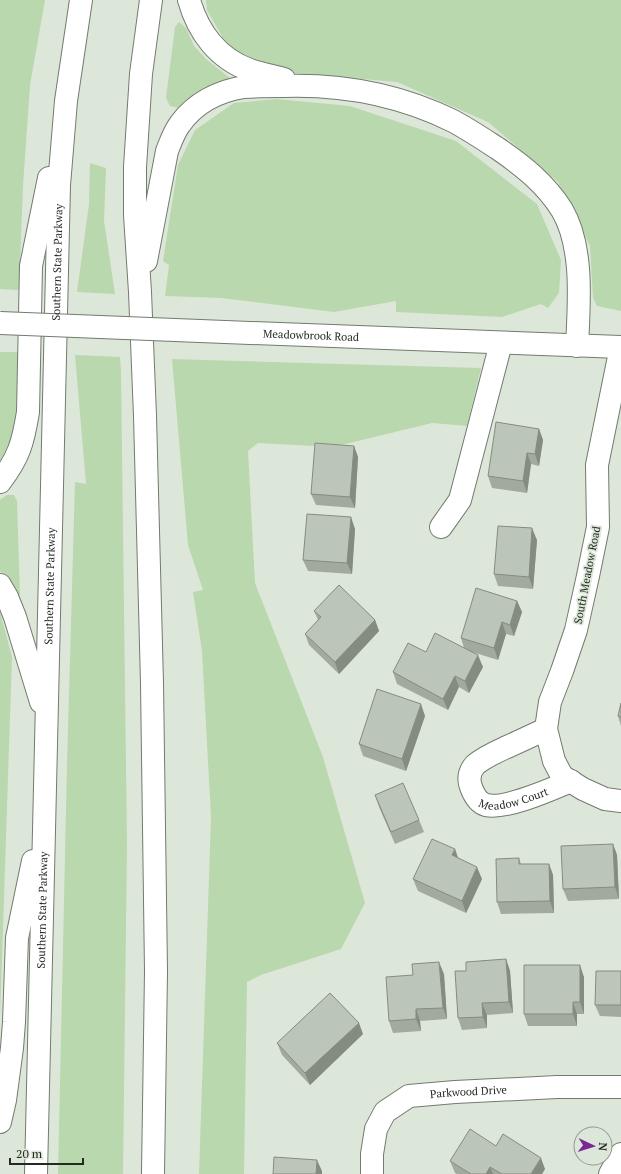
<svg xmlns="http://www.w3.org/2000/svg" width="621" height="1174" viewBox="0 0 621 1174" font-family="'PT Serif',serif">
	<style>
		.green { fill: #b9d8ae }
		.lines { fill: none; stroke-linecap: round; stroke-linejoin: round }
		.street-casing { stroke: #727b6e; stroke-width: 24 }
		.secondary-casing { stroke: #727b6e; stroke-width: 24 }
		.highway-casing { stroke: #727b6e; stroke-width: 24 }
		.street { stroke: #fff; stroke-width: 22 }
		.secondary { stroke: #fff; stroke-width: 22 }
		.highway { stroke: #fff; stroke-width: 22 }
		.secondary-bridge-casing { stroke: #727b6e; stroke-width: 24; stroke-linecap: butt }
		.secondary-bridge { stroke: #fff; stroke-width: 22 }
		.wall { fill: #a2aa9e }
		.shaded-wall { fill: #848b81 }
		.building { fill: #bcc6b8; stroke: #848b81 }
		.labels { text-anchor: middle; stroke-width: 3.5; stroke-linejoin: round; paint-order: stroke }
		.street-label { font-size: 11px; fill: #252923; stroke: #dde7d9 }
	</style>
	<rect width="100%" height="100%" fill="#dde7d9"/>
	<!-- green -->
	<g class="green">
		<path d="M0,0H45L30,85L23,186L19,290L0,289Z"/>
		<path d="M206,0H621V311L597,306L593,298L590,246L558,182L488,122L397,82L270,71L227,45L207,10Z"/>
		<path d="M179,22L186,28L194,46L206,59L231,79L201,91L179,108L170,106L166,98L175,27Z"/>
		<path d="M276,99L350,106L456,141L537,204L561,260L559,293L548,308L541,304L502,317L396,312V301L334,312L221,298L165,296L169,265L163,261L178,165L195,130L234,103Z"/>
		<path d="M90,163L106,168L104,221L115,294L77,292L89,204Z"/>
		<path d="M0,352H19L15,431L0,461Z"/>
		<path d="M75,355L120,357L121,371L127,845L123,1174H58L67,764L75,482L86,484Z"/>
		<path d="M172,359L481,368L467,426L432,423L333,447L258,443L248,451L255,583L323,757L365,903L341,949L261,975L247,982L244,1174H199L211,817L202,651L193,592L203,590L188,545Z"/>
		<path d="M7,495H14L17,501L20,595H15L7,579L0,571V500Z"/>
		<path d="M0,612L12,657L0,1018Z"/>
	</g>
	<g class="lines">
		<!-- street casing -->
		<g class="street-casing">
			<g id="street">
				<path d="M621,347L597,465L598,527L588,576L576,630L562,671L550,702L546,729L554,761L562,776L583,789L605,799L621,801"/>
				<path d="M441,527L460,500L501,343"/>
				<path id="s1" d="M546,729C533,735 520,741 507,747C496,752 484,757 475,765C469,772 468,779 471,787C474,795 478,803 486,805C505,810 552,789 571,781"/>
				<path id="s2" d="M372,1174V1154L376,1129L385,1112L409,1096L455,1092L557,1087H621"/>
				<path d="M610,1174L621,1154"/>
			</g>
		</g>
		<!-- secondary casing -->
		<g class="secondary-casing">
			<g id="secondary">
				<path id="s3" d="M225,332L621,347"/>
			</g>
		</g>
		<!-- highway casing -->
		<g class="highway-casing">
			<g id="highway">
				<path d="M151,0L141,74L135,167V215L140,292L145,416L152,683L156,971L153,1174"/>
				<path d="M189,0C198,32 218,59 250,70C261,74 273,76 284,79"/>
				<path d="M146,261L167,151C171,141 174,132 180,124C195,103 219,91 244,87C257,86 270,86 283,86C342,84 400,95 453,121C468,129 483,139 497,148C522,165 546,184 562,210C584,247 579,304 577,346"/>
				<path d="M0,482C19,457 23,443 28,412L31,266L49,178"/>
				<path d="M0,585L7,597L15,617L41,702"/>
				<path d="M0,1122L5,1100L12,1048L14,1022L17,938L33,861"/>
				<path id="s4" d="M36,1174L59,185L66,101L81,0"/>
			</g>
		</g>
		<!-- street -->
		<use href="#street" class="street"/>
		<!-- secondary -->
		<use href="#secondary" class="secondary"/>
		<!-- highway -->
		<use href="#highway" class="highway"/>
		<!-- secondary-bridge casing -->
		<g class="secondary-bridge-casing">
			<path id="secondary-bridge" d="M0,323L225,332"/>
		</g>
		<!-- secondary-bridge -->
		<use href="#secondary-bridge" class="secondary-bridge"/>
	</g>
	<!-- wall -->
	<g class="wall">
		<path d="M539,429L543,440L539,466L531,464L527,493L492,488L488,476Z"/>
		<path d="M354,446L358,457L355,508L316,505L311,494Z"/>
		<path d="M355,529L352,574L308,571L303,560Z"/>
		<path d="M537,540L533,589L498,586L494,574Z"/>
		<path d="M517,601L522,612L514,636L506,634L498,660L472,652L483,667L469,693L459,687L448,710L397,684L393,672L426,652L464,648L461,638Z"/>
		<path d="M314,611L375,620L379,631L339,674L309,645L305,634L318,620Z"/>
		<path d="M621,703V726L618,716Z"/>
		<path d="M425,716L406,771L363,756L359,744Z"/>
		<path d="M375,795L419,820L424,832L395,844L379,807Z"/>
		<path d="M613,844L617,855L619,899L568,901L563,889Z"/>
		<path d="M455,849L458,858L482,879L466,913L418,891L413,879Z"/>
		<path d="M519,858L521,864H549L553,875L554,913L501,914L497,902Z"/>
		<path d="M506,959L510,971L513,1013L487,1015V1028L462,1030L458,1018L466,971Z"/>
		<path d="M621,971V1017L600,1016L595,1005Z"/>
		<path d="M444,974L447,1019L420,1021L421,1031L393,1033L389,1021Z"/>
		<path d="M584,977V1014H577V1026H528L524,1014Z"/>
		<path d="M363,1034L310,1085L282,1055L277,1043Z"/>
		<path d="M496,1146L545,1169L542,1174H457L455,1173L450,1161Z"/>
	</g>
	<!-- shaded-wall -->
	<g class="shaded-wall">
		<path d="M539,429L543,440L539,466L535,454Z"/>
		<path d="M354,446L358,457L355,508L350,497Z"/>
		<path d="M527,453L531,464L527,493L523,481Z"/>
		<path d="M351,517L355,529L352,574L347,563Z"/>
		<path d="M532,528L537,540L533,589L529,577Z"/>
		<path d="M517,601L522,612L514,636L510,625Z"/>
		<path d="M375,620L379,631L339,674L335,662Z"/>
		<path d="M502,622L506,634L498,660L494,648Z"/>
		<path d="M478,655L483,667L469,693L465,681Z"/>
		<path d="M455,676L459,687L448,710L443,699Z"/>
		<path d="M421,704L425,716L406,771L402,759Z"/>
		<path d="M613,844L617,855L619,899L615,887Z"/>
		<path d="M455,849L459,861L452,855Z"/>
		<path d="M549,864L553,875L554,913L550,901Z"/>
		<path d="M477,867L482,879L466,913L462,901Z"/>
		<path d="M506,959L510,971L513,1013L509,1002Z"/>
		<path d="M439,962L444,974L447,1019L443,1008Z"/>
		<path d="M580,965L584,977V1014L580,1002Z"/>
		<path d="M573,1002L577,1014V1026L573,1014Z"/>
		<path d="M482,1003L487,1015V1028L483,1017Z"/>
		<path d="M416,1009L420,1021L421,1031L416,1019Z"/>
		<path d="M359,1023L363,1034L310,1085L305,1073Z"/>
		<path d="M541,1158L545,1169L542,1174H531Z"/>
		<path d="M317,1160L322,1171V1174H316Z"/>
		<path d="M490,1167L493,1174H486Z"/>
	</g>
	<!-- building -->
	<g class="building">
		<path d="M496,422L539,429L535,454L527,453L523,481L488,476Z"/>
		<path d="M315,443L354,446L350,497L311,494Z"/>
		<path d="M307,514L351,517L347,563L303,560Z"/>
		<path d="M498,526L532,528L529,577L494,574Z"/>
		<path d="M339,585L375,620L335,662L305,634L321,617L314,611Z"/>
		<path d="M476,588L517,601L510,625L502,622L494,648L461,638Z"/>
		<path d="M435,633L478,655L465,681L455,676L443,699L393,672L408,643L426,652Z"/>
		<path d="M377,689L421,704L402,759L359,744Z"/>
		<path d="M621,703V717L618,716Z"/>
		<path d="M403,783L419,820L391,832L375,795Z"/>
		<path d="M432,839L455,849L452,855L477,867L462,901L413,879Z"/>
		<path d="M613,844L615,887L563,889L561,846Z"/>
		<path d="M519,858V864H549L550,901L497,902L496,859Z"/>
		<path d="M506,959L509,1002L482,1003L483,1017L458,1018L455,971H466V962Z"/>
		<path d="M439,962L443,1008L416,1009V1019L389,1021L386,977L413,975L412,964Z"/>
		<path d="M524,965H580V1002H573V1014H524Z"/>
		<path d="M596,971H621V1005H595Z"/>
		<path d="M330,993L359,1023L305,1073L277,1043Z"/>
		<path d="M470,1129L496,1146L503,1134L541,1158L531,1174H502L490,1167L486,1174H471L450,1161Z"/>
		<path d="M274,1157L317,1160L316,1174H273Z"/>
	</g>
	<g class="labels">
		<!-- street labels -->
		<g class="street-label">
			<text dy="4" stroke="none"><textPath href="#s4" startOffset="912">Southern State Parkway</textPath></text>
			<text dy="4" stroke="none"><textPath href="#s3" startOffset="86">Meadowbrook Road</textPath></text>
			<text transform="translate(587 575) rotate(-79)" y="4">South Meadow Road</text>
			<text dy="4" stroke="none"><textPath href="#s4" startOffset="588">Southern State Parkway</textPath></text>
			<text dy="4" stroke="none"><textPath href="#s1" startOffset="156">Meadow Court</textPath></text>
			<text dy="4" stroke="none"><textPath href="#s4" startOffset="264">Southern State Parkway</textPath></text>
			<text dy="4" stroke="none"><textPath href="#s2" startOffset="153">Parkwood Drive</textPath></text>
		</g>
	</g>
	<!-- north arrow -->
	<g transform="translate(593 1146) rotate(94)"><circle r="19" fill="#dde7d9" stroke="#939b90"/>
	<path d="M0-3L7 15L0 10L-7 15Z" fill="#7c2796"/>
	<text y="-6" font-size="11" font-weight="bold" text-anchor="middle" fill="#252923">N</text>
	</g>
	<!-- scale -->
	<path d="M10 1158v6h73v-6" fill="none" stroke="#252923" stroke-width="2"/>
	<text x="16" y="1158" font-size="12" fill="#252923" stroke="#dde7d9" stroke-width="3" paint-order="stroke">20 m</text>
</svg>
